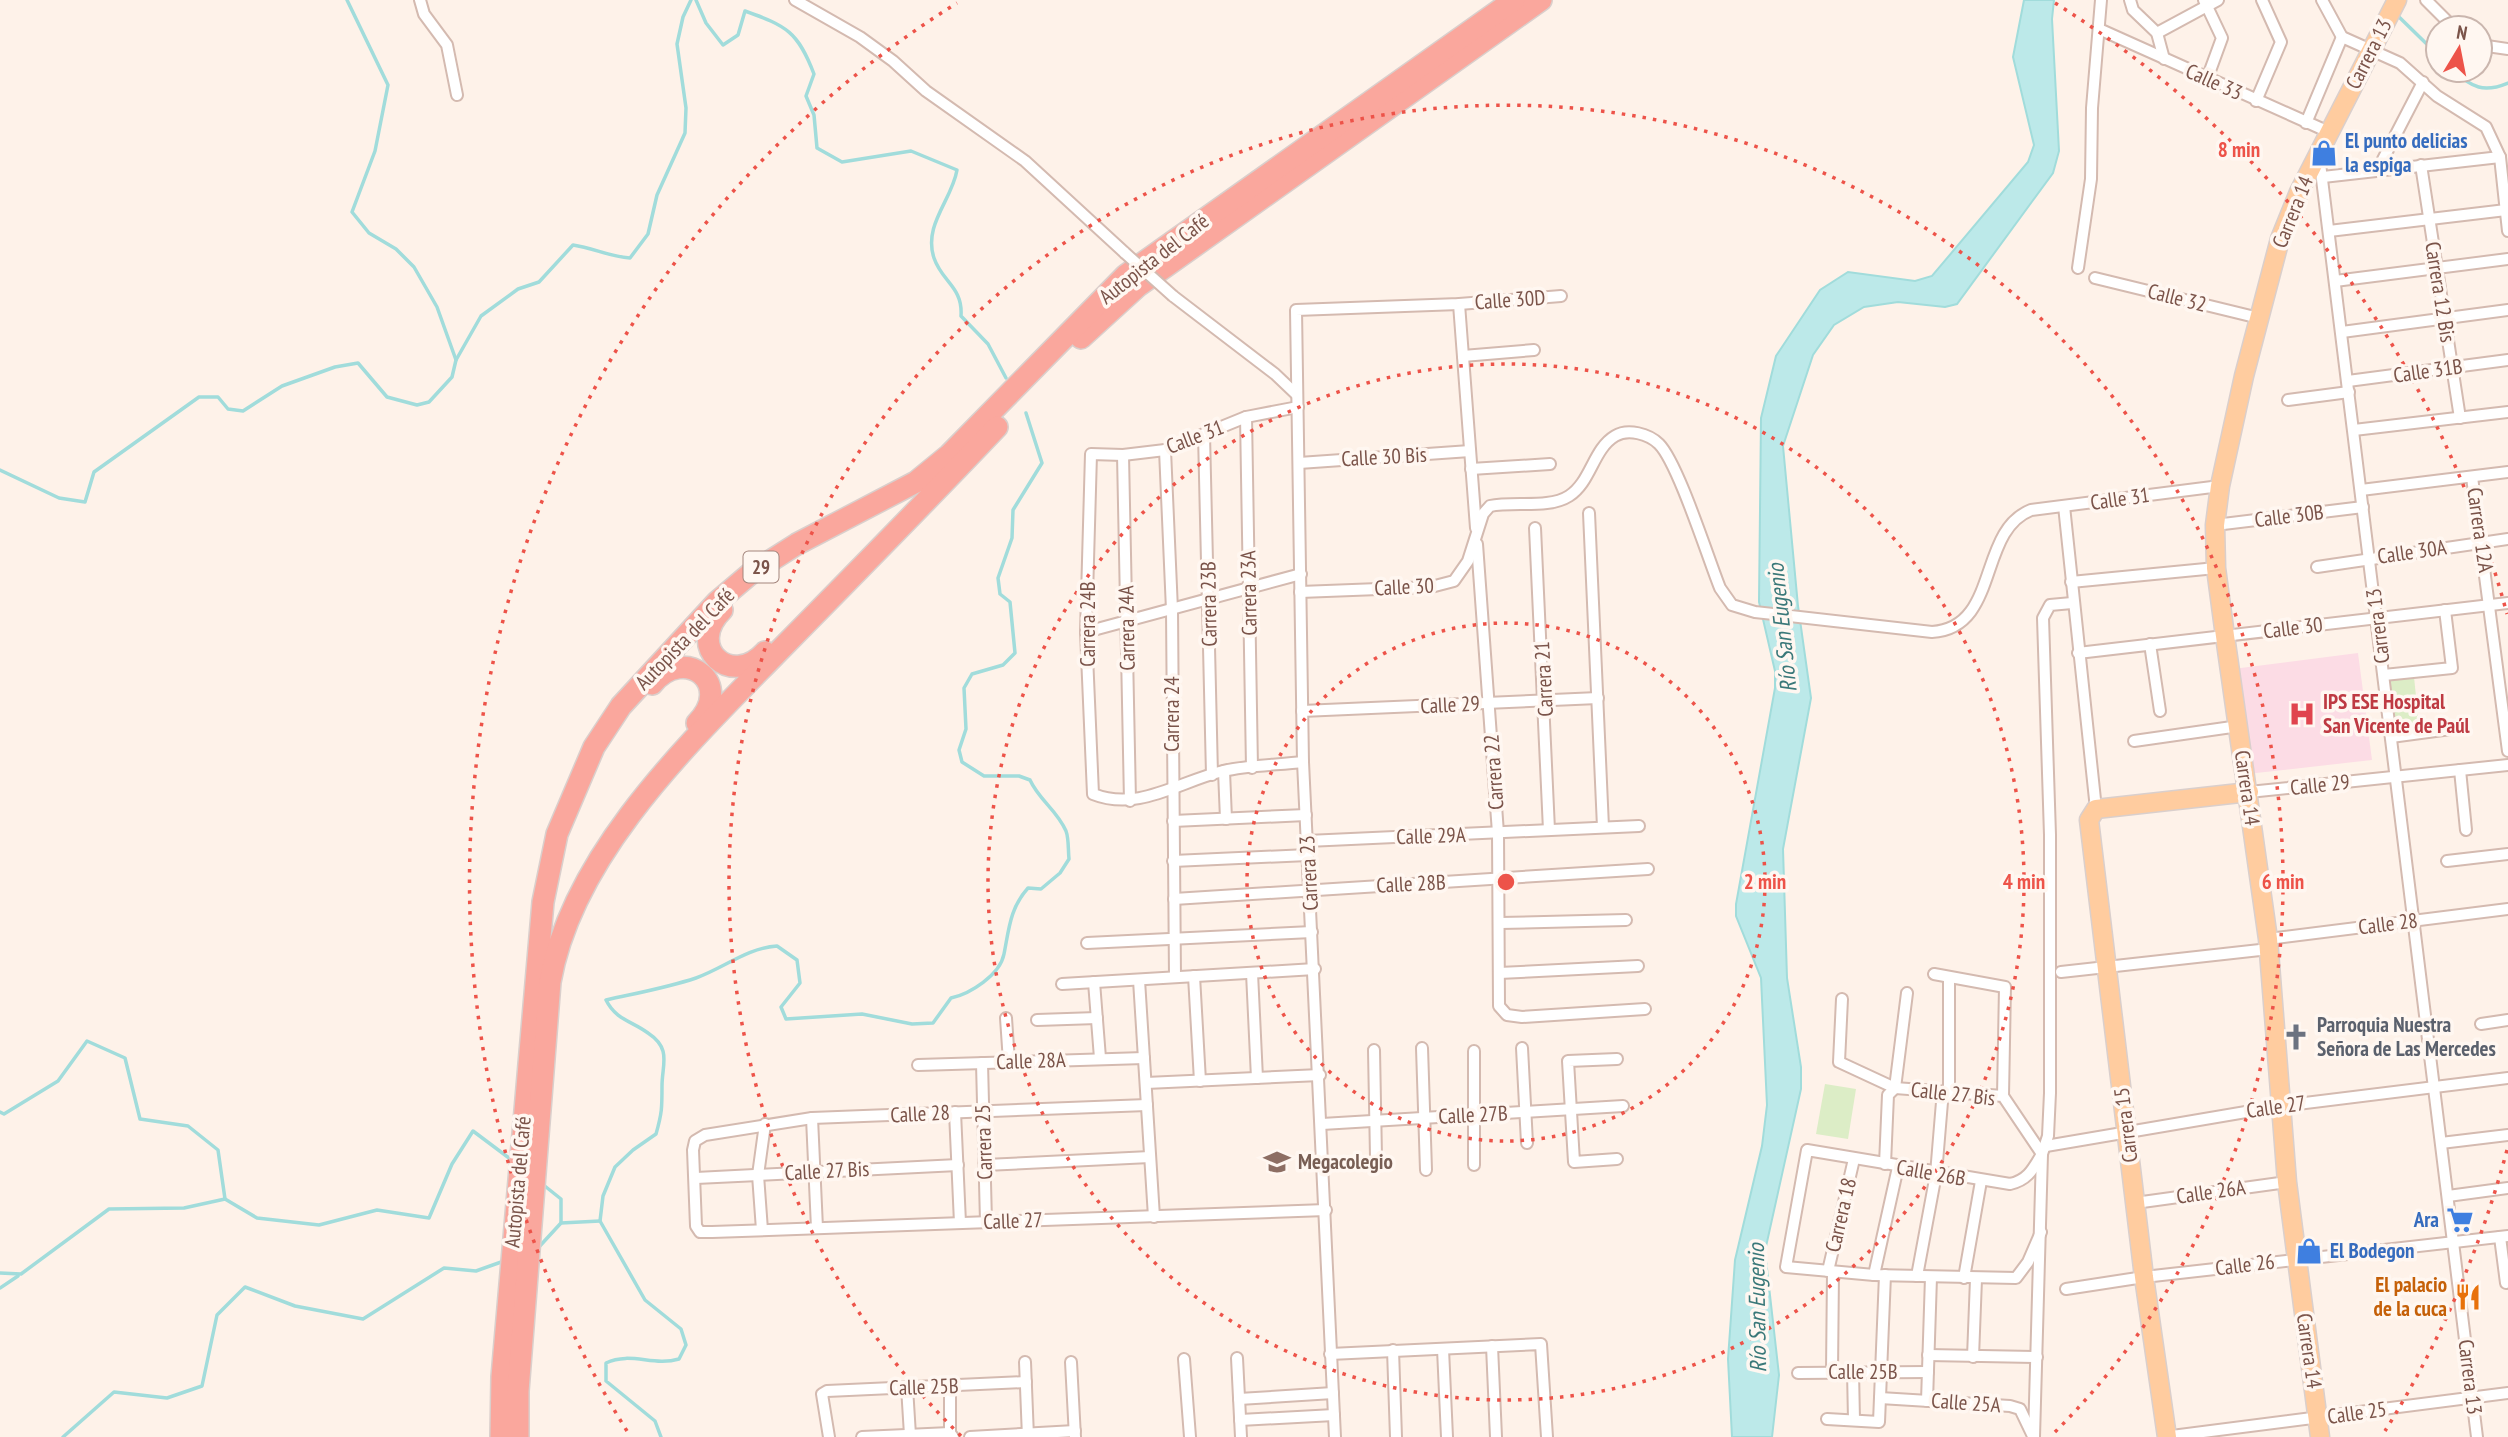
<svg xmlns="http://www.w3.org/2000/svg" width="2508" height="1437" viewBox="0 0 2508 1437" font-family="'PT Sans Narrow',sans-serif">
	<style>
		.medical { fill: #fcdce5 }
		.green { fill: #dcedc6 }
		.water { fill: #bce9e9; stroke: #a1dcdb; stroke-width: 2 }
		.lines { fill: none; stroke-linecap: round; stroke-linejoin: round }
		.stream { stroke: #a1dcdb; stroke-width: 3.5 }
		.street-casing { stroke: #d4bab0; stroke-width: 14 }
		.primary-casing { stroke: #dacfcc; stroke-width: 21 }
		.highway-casing { stroke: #dacfcc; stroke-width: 24 }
		.street { stroke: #fff; stroke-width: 10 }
		.primary { stroke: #ffcc9f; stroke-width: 18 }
		.highway { stroke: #faa79d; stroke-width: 21 }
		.street-bridge-casing { stroke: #d4bab0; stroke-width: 14; stroke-linecap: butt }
		.street-bridge { stroke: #fff; stroke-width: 10 }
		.ring { fill: none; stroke: #ed5349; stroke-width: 3.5; stroke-dasharray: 3.5 7 }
		.labels { text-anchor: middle; stroke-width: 7; stroke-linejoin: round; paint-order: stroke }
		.shield { fill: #fff7f1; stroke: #a3857c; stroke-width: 2 }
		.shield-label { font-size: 19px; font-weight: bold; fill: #7b544a }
		.street-label { font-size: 21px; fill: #7b544a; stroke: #fff7f1 }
		.shop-label { font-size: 21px; font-weight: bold; fill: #366cbe; stroke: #fff7f1; text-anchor: start }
		.health-label { font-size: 21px; font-weight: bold; fill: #be3a42; stroke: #fff7f1; text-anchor: start }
		.worship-label { font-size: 21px; font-weight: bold; fill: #5b616d; stroke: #fff7f1; text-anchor: start }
		.education-label { font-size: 21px; font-weight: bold; fill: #785e54; stroke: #fff7f1; text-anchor: start }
		.food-label { font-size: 21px; font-weight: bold; fill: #c56008; stroke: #fff7f1; text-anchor: end }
		.water-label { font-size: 23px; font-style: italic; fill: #3a7879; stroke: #fff7f1 }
		.centre { fill: #ed5349; stroke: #fff7f1; stroke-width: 3.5 }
		.ring-label { font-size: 21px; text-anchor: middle; font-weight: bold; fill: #ed5349; stroke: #fff7f1; stroke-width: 7; stroke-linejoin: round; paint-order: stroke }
	</style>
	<rect width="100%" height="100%" fill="#fef2e9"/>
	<!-- medical -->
	<path class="medical" d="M2358,653L2372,760L2247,774L2233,669Z"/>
	<!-- green -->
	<g class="green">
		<path d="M2414,677L2419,725L2395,728L2390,681Z"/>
		<path d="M1825,1084L1856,1089L1848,1139L1816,1134Z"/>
	</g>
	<!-- water -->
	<path class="water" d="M2024,0H2054L2052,19L2059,151L2053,173L1957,304L1945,307L1898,302L1864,307L1834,325L1813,355L1783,446L1798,606L1811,698L1783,849L1787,978L1801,1067V1089L1765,1251L1779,1375L1772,1437H1732L1728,1359L1735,1260L1762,1146L1767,1105L1761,978L1736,916V904L1775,688V671L1759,602L1761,418L1776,356L1820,290L1848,272L1915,281L1932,276L2028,162L2034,145L2013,57Z"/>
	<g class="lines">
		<!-- stream -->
		<g class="stream">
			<path d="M347,0L388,85L375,151L352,212L369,233L396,249L414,267L437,307L456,360"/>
			<path d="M696,0L706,23L723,45L738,35L745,11C787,26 798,32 814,74L806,96L814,115L817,148L842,162L911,151L957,170C952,200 923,225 934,258C942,282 963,287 961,316L988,344L1006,378"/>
			<path d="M2397,15L2438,55"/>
			<path d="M2453,70C2472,88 2484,93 2508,83"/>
			<path d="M0,470L59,498L85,502L94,472L199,397H218L228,409L243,411L282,386L335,367L358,363L387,397L417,405L429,402L452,377L456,360L481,316L518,289L539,282L573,245C594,248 607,256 630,258L648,234L657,195L685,133L686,108L677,44L683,17L691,0"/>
			<path d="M0,1112L4,1114L58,1081L87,1041L125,1058L140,1119L188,1126L218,1150L225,1199L257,1218L319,1225L377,1210L429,1218L452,1164L473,1131L513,1161"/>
			<path d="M541,1183L561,1199V1223"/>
			<path d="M538,1248L561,1223L600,1221"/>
			<path d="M0,1273L21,1274L109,1209L184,1208L225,1199"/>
			<path d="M0,1288L18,1276"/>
			<path d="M63,1437L114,1392L167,1398L202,1386L217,1315L245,1287L295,1306L363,1319L444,1268L476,1271L504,1261"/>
			<path d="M661,1437L655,1421L606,1381V1363C631,1351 653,1367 679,1359L686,1345L681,1329L645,1300L600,1221L603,1196L615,1167L633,1150L656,1134C662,1113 662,1108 662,1086C662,1064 672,1049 648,1033C632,1021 616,1020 606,1000C637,993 666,988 696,978C724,968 747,948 777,946L797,960L800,983L781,1007L786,1019L862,1014L912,1024L933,1023L951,998C970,994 1000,975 1004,954C1009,929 1010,908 1028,888L1041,889L1060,873L1069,859C1068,850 1069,839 1066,831C1057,810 1039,800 1030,780L1019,776H984L962,762L959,750L966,729L964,688L972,674L1003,665L1015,653L1010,602L1000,594L998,578L1012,538L1013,510L1042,463L1026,413"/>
		</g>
		<!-- street casing -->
		<g class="street-casing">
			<g id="street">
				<path d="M420,0L424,14L447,45L457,95"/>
				<path d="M795,0L860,37L893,61L926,91L1025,161L1125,253"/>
				<path d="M2130,0L2133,10L2157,33L2164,59"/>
				<path d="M2204,0L2222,38L2207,79"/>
				<path d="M2322,0L2342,37L2400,63L2437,96L2486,127L2500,157L2508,231"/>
				<path d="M2426,0L2454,28"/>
				<path d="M2099,29L2329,132"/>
				<path d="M2157,33L2218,0"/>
				<path d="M2480,45L2508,49"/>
				<path d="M2256,101L2281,42L2262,0"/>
				<path d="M2306,123L2342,37"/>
				<path d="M2319,155L2477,1437"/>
				<path d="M2421,165L2460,418"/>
				<path d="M2378,169L2423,82"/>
				<path d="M2323,177L2500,157"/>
				<path d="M2329,231L2506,210"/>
				<path d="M2078,268L2091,179L2092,108L2101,0"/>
				<path d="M2095,278L2259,318"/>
				<path d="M2335,281L2508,259"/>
				<path d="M1173,296L1275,374L1296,394"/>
				<path d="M1459,304L1476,528"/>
				<path d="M2342,332L2508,310"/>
				<path d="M1463,356L1534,350"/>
				<path d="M2348,381L2508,360"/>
				<path d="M2288,400L2349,392"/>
				<path d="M1298,407L1246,417L1165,450L1123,455L1091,454L1086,632L1093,794C1138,812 1178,782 1223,771C1248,765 1277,765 1303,762"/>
				<path d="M1246,417L1252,768"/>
				<path d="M2354,430L2508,412"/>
				<path d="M1204,434L1212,775"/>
				<path d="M1165,450L1172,610L1175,977"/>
				<path d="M1123,455L1130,801"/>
				<path d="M1299,463L1470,451"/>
				<path d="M1471,469L1550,464"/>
				<path d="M2472,477L2508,751"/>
				<path d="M2361,490L2508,472"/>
				<path d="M2064,506L2096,809"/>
				<path d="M1589,513L1603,827"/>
				<path d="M2215,525L2363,507"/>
				<path d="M1535,528L1549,830"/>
				<path d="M1477,544L1498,833L1499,1006L1507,1015L1522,1017L1645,1009"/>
				<path d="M2317,567L2508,539"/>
				<path d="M2071,582L2216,568"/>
				<path d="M1300,592L1431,587L1454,581L1468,561L1483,514L1490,506C1513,501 1549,509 1569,496C1591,482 1593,449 1615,436C1628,428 1649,434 1659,444C1678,463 1708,558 1720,588L1732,605L1755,612L1932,632C2000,628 1977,531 2031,510L2220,486"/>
				<path d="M1086,632L1301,574"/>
				<path d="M2150,644L2160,711"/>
				<path d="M2078,653L2508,603"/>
				<path d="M2384,675L2452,668L2445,610"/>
				<path d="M1302,711L1598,698"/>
				<path d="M2391,737L2458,728"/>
				<path d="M2134,741L2239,726"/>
				<path d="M2460,770L2466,830"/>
				<path d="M1224,771L1226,819"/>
				<path d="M2249,792L2508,765"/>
				<path d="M1173,821L1306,815"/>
				<path d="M1307,841L1639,826"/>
				<path d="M1173,861L1308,855"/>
				<path d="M2447,861L2508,854"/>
				<path d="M1174,899L1648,869"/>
				<path d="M1500,923L1626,920"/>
				<path d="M2268,939L2508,909"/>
				<path d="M1087,943L1312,932"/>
				<path d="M2061,972L2269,949"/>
				<path d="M1252,973L1257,1078"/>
				<path d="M1499,973L1638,966"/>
				<path d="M1934,974L2005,987L2003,1096"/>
				<path d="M1194,976L1200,1081"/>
				<path d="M1139,980L1154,1217"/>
				<path d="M1094,982L1100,1058"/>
				<path d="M1062,984L1315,969"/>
				<path d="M1842,999L1839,1062L1895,1088L2003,1096L2042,1154C2033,1169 2028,1180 2010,1184L1807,1150L1786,1267L1874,1275L2016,1278L2028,1262L2041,1232"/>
				<path d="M1006,1018L1009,1062"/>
				<path d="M1037,1020L1097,1018"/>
				<path d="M2481,1024L2508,1020"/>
				<path d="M1422,1048L1426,1170"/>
				<path d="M1522,1048L1527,1143"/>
				<path d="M1374,1050L1376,1157"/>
				<path d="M1474,1051V1165"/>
				<path d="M982,1063L986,1222"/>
				<path d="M918,1065L1144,1058"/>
				<path d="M1146,1083L1320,1075"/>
				<path d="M1147,1105L812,1118L705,1135L695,1141L693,1150L696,1226L700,1232H712L1326,1210"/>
				<path d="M955,1112L960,1223"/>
				<path d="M812,1118L817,1228"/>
				<path d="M1322,1124L1623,1106"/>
				<path d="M2441,1143L2508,1135"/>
				<path d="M2046,1146L2281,1106L2508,1078"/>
				<path d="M1617,1159L1574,1162L1568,1061L1617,1059"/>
				<path d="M1885,1164L1888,1095L1895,1088L1907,993"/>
				<path d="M985,1165L1150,1157"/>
				<path d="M696,1178L958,1165"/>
				<path d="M2448,1196L2508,1188"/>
				<path d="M2135,1203L2287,1182"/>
				<path d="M762,1230L758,1175L765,1124"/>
				<path d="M2500,1237L2506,1283"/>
				<path d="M1828,1271L1854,1159"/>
				<path d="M1874,1275L1898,1167"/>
				<path d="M1917,1276L1936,1174L1942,1102L1949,1091V977"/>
				<path d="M1964,1278L1981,1181"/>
				<path d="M2066,1289L2144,1277L2508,1236"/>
				<path d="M1492,1346L1496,1437"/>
				<path d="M1443,1349L1447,1437"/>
				<path d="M1393,1350L1396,1437"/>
				<path d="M1330,1354L1541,1344L1547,1437"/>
				<path d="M1928,1355L2037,1357"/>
				<path d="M1973,1357L1976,1279"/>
				<path d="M1237,1358L1241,1437"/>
				<path d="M1184,1359L1190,1437"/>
				<path d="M1025,1362L1028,1437"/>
				<path d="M1071,1362L1075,1437"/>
				<path d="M1832,1371L1833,1272"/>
				<path d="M1853,1371L1854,1420"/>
				<path d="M1798,1373L1928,1372"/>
				<path d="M907,1387L910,1435"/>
				<path d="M950,1387V1433"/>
				<path d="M1880,1398L2010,1406L2020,1409L2032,1434"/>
				<path d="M1239,1399L1333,1393"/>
				<path d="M1927,1401L1931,1277"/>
				<path d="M1827,1419L1879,1422L1885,1275"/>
				<path d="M1240,1420L1334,1415"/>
				<path d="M829,1437L822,1394L827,1391L1026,1382"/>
				<path d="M862,1437L950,1433L953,1437"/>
				<path d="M970,1437L1075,1431"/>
				<path d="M1335,1437L1303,762L1296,310L1459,304L1561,296"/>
				<path d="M2034,1437L2042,1154L2048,1136L2050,1093V835L2043,618L2050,605L2072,603"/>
				<path d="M2164,1437L2508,1393"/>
			</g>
		</g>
		<!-- primary casing -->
		<g class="primary-casing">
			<g id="primary">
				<path d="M2167,1437L2144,1277L2089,820L2096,809L2249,792"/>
				<path d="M2320,1437L2287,1182L2268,939L2225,636L2216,568L2215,525L2220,486L2244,376L2280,239L2299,192L2397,0"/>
			</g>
		</g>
		<!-- highway casing -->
		<g class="highway-casing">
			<g id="highway">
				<path d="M1081,338L1138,286L1541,0"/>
				<path d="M722,610C685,647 731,689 765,652"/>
				<path d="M652,684C685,644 735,684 697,723"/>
				<path d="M501,1437L502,1377L543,902L557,834L594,747L621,706L717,602L750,574L797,544L916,482L949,455L1126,275L1514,0"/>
				<path d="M518,1437V1391L550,982C572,855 687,745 775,655C849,580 924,504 997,427"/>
			</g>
		</g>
		<!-- street -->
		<use href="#street" class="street"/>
		<!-- primary -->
		<use href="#primary" class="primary"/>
		<!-- highway -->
		<use href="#highway" class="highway"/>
		<!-- street-bridge casing -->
		<g class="street-bridge-casing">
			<path id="street-bridge" d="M1125,253L1173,296"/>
		</g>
		<!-- street-bridge -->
		<use href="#street-bridge" class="street-bridge"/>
	</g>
	<!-- distance rings -->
	<g class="ring">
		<circle cx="1506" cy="882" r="259"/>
		<circle cx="1506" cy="882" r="518"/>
		<path d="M961 1436A777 777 0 1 1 2051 1436"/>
		<path d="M2507 1150A1036 1036 0 0 1 2385 1431M627 1431A1036 1036 0 0 1 957 3M2055 3A1036 1036 0 0 1 2507 614"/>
	</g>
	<!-- icons -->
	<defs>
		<g id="shop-bare" transform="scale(2.1)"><path d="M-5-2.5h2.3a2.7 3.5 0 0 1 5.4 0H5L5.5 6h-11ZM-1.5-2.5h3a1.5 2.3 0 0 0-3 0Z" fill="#3f7fe0" stroke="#fff7f1" stroke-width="2.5" paint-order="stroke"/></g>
		<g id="hospital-bare" transform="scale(2.1)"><path d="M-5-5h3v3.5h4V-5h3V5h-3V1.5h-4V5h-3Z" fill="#e0444e" stroke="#fff7f1" stroke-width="2.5" paint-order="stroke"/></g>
		<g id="church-bare" transform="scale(2.1)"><path d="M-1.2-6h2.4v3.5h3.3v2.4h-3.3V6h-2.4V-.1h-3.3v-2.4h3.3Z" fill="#6b7280" stroke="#fff7f1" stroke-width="2.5" paint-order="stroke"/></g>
		<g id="school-bare" transform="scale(2.1)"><path d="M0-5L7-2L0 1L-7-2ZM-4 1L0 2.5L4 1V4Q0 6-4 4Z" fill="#8d6e63" stroke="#fff7f1" stroke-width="2.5" paint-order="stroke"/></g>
		<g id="supermarket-bare" transform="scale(2.1)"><path d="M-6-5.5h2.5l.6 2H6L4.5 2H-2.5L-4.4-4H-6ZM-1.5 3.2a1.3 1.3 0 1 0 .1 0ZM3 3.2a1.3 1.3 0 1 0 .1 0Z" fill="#3f7fe0" stroke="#fff7f1" stroke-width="2.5" paint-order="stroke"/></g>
		<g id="restaurant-bare" transform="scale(2.1)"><path d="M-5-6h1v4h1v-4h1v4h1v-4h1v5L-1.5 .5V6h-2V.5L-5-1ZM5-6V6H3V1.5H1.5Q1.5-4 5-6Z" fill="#e8710a" stroke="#fff7f1" stroke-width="2.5" paint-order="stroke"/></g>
	</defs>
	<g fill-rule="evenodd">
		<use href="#shop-bare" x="2324" y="153"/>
		<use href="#hospital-bare" x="2302" y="714"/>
		<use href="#church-bare" x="2296" y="1037"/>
		<use href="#school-bare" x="1277" y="1162"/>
		<use href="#supermarket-bare" x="2460" y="1220"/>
		<use href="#shop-bare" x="2309" y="1251"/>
		<use href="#restaurant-bare" x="2468" y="1297"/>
	</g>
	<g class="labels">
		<!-- shield labels -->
		<rect class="shield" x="743.5" y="551.5" width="35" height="31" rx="5"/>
		<g class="shield-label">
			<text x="761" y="574">29</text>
		</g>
		<!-- street labels -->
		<g class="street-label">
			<text transform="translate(2369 54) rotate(-63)" y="7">Carrera 13</text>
			<text transform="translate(2214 82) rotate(24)" y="7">Calle 33</text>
			<text transform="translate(2293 212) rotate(-68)" y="7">Carrera 14</text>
			<text transform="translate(1154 259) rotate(-38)" y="7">Autopista del Café</text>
			<text transform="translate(2440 292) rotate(81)" y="7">Carrera 12 Bis</text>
			<text transform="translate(2177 298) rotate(14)" y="7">Calle 32</text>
			<text transform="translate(1510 300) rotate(-4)" y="7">Calle 30D</text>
			<text transform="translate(2428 371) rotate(-8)" y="7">Calle 31B</text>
			<text transform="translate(1195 437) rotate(-21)" y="7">Calle 31</text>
			<text transform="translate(1384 457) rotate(-3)" y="7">Calle 30 Bis</text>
			<text transform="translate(2120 499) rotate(-8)" y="7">Calle 31</text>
			<text transform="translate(2289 516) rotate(-7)" y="7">Calle 30B</text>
			<text transform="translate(2480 530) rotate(82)" y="7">Carrera 12A</text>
			<text transform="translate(2412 552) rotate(-8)" y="7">Calle 30A</text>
			<text transform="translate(1404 587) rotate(-3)" y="7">Calle 30</text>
			<text transform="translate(1249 593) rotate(-91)" y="7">Carrera 23A</text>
			<text transform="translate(1209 604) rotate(-91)" y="7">Carrera 23B</text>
			<text transform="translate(1088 624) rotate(-90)" y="7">Carrera 24B</text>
			<text transform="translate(2378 626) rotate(-97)" y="7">Carrera 13</text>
			<text transform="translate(1127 628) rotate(-91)" y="7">Carrera 24A</text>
			<text transform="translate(2293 628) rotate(-7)" y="7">Calle 30</text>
			<text transform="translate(685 639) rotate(-46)" y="7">Autopista del Café</text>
			<text transform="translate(1544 679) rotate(-93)" y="7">Carrera 21</text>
			<text transform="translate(1450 705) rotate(-3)" y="7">Calle 29</text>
			<text transform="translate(1172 714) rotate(-90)" y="7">Carrera 24</text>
			<text transform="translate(1494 772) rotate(-94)" y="7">Carrera 22</text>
			<text transform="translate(2320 785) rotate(-6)" y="7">Calle 29</text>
			<text transform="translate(2247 788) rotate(82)" y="7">Carrera 14</text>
			<text transform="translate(1431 836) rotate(-2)" y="7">Calle 29A</text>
			<text transform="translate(1309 873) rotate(-93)" y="7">Carrera 23</text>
			<text transform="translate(1411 884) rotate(-3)" y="7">Calle 28B</text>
			<text transform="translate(2388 924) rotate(-7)" y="7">Calle 28</text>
			<text transform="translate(1031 1061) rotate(-2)" y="7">Calle 28A</text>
			<text transform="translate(1953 1094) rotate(6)" y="7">Calle 27 Bis</text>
			<text transform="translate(2276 1107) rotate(-8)" y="7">Calle 27</text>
			<text transform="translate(920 1114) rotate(-3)" y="7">Calle 28</text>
			<text transform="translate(1473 1115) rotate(-3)" y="7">Calle 27B</text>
			<text transform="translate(2126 1125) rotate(-97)" y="7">Carrera 15</text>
			<text transform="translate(984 1142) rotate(-92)" y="7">Carrera 25</text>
			<text transform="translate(827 1171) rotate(-3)" y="7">Calle 27 Bis</text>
			<text transform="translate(1931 1173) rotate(10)" y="7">Calle 26B</text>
			<text transform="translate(518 1182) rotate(-85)" y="7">Autopista del Café</text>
			<text transform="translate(2211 1192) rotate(-8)" y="7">Calle 26A</text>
			<text transform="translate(1841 1215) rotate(-77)" y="7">Carrera 18</text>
			<text transform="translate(1013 1221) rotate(-2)" y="7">Calle 27</text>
			<text transform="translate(2245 1265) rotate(-7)" y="7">Calle 26</text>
			<text transform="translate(2309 1351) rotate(82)" y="7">Carrera 14</text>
			<text x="1863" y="1379">Calle 25B</text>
			<text transform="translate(2470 1377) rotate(83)" y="7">Carrera 13</text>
			<text transform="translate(924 1387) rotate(-2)" y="7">Calle 25B</text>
			<text transform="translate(1966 1403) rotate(4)" y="7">Calle 25A</text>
			<text transform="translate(2357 1413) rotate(-8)" y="7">Calle 25</text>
		</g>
		<!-- shop labels -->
		<g class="shop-label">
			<text x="2345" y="148">El punto delicias<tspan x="2345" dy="24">la espiga</tspan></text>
			<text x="2439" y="1227" text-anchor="end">Ara</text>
			<text x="2330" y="1258">El Bodegon</text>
		</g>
		<!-- health labels -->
		<g class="health-label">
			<text x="2323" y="709">IPS ESE Hospital<tspan x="2323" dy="24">San Vicente de Paúl</tspan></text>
		</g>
		<!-- worship labels -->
		<g class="worship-label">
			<text x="2317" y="1032">Parroquia Nuestra<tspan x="2317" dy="24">Señora de Las Mercedes</tspan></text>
		</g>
		<!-- education labels -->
		<g class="education-label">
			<text x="1298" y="1169">Megacolegio</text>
		</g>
		<!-- food labels -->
		<g class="food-label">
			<text x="2447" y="1292">El palacio<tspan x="2447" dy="24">de la cuca</tspan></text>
		</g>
		<!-- water labels -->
		<g class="water-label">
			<text transform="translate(1782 628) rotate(-96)" y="8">Río San Eugenio</text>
			<text transform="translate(1757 1308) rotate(-91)" y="8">Río San Eugenio</text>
		</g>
	</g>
	<circle cx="1506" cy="882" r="10" class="centre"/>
	<g class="ring-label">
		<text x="2239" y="157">8 min</text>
		<text x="1765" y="889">2 min</text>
		<text x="2024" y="889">4 min</text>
		<text x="2283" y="889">6 min</text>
	</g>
	<!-- north arrow -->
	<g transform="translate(2459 49) rotate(10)"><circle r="33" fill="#fff7f1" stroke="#cab6ae" stroke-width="2"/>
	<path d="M0-5L12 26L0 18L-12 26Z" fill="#ed5349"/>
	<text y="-10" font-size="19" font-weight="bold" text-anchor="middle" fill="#7b544a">N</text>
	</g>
</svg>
